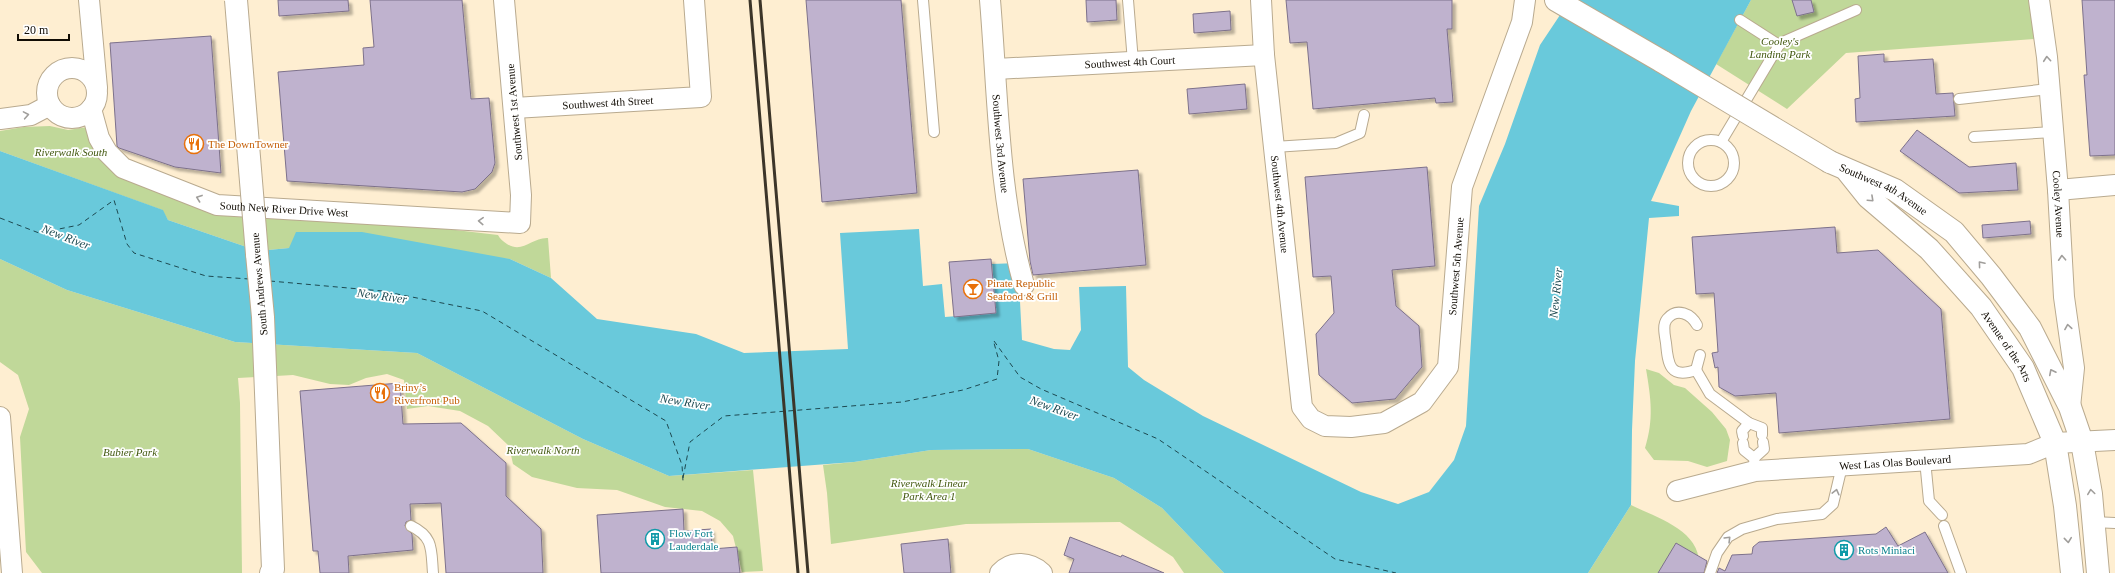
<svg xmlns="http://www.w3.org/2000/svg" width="2115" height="573" viewBox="0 0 2115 573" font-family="Georgia,serif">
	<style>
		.green { fill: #c0d899 }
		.water { fill: #69c9db }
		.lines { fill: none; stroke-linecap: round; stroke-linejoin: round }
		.ferry { stroke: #1d4951; stroke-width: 1; stroke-dasharray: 5 4; stroke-linecap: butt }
		.building { fill: #bfb2ce; stroke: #7d718b; filter: url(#shadow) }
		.lane-casing { stroke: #b9aa8f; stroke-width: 12 }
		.street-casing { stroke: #b9aa8f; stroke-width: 22 }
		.secondary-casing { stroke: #b9aa8f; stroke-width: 24 }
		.lane { stroke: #fff; stroke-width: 10 }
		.street { stroke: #fff; stroke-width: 20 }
		.secondary { stroke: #fff; stroke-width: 22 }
		.rail { stroke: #3c3529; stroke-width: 3 }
		.secondary-bridge-casing { stroke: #b9aa8f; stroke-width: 24; stroke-linecap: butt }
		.secondary-bridge { stroke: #fff; stroke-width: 22 }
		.oneway { stroke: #a09e9b }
		.labels { text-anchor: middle; stroke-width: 3.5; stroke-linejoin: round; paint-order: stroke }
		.park-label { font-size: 11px; font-style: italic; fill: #435910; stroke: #fff }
		.street-label { font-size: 11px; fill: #110c04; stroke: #fff }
		.food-label { font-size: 11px; fill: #c56008; stroke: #fff; text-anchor: start }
		.culture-label { font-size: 11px; fill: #0d838f; stroke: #fff; text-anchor: start }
		.water-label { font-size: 12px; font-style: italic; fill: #1d4951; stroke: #fff }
	</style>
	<defs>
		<filter id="shadow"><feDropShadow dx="3.5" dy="3.5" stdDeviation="1" flood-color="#0004"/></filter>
	</defs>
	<rect width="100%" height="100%" fill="#feeed1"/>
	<!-- green -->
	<g class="green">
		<path d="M1751,0H2032L2035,39L1846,53L1787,109L1716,64Z"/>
		<path d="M50,126L68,130L88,127L92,143L227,213L387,222L498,235C500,239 503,241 507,244C523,254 532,237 548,238L551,278L510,259L289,248L258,251L168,220L162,210L0,151V131L24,127Z"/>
		<path d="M0,259L67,290L235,342L417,353L583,439L669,476L753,470L763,571L742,572L733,536L720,521L702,511L665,507L617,490L577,488L532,477L513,464L509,446L488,426L460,411L428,406L407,409L404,380L387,374L366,378L349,385L330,384L293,375L238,378L240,403L242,573H42L26,552L20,437L29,409L18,375L0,362Z"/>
		<path d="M1646,369L1659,373L1674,385L1685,388L1712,412L1726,429L1730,440L1727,461L1707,467L1688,461L1654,460L1645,448C1654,419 1651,399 1646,369Z"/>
		<path d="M1028,449L1114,478L1162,508L1224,573H1184L1173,557L1120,522L966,524L831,544L827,493L823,465L854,462L931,450Z"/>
		<path d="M1631,505C1659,519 1707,532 1698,573H1588Z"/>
	</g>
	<!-- water -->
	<path class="water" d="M1570,0H1751L1691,111L1651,201L1679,206V216L1649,218L1635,361L1632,430L1631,505L1588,573H1224L1162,508L1114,478L1028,449L931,450L854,462L669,476L583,439L417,353L235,342L67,290L0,259V151L163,210L168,220L258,251L289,248L296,232H362L510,259L551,278L597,319L696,334L744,353L848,349L840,233L919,229L923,286L942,284L945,317L996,313L992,264L1018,263L1022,340L1054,349L1070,350L1081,330L1079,287L1126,286L1128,367L1144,380L1203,416L1361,492L1398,504L1429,492L1454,460L1466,426L1479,206L1505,144L1540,45Z"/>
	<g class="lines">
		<!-- ferry -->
		<g class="ferry">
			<path d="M0,218L39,233L79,225L114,200L127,244L134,253L206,276L249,279"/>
			<path d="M270,281L382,291L482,311L666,421L682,465L683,481"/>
			<path d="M994,341L1020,377L1041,389L1158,439L1335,559L1396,573"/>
			<path d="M683,478L690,442L724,416L902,402L963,390L997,379L999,361L994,343"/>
		</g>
	</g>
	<!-- building -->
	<g class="building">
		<path d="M278,0H348L349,11L279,16Z"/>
		<path d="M370,0H462L471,99L489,98L495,163L492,172L475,189L462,192L287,181L278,72L364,65L363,48L374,47Z"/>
		<path d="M806,0H901L917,193L822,202Z"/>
		<path d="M1086,0H1116L1117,20L1087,22Z"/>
		<path d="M1286,0H1452V29H1447L1453,102L1436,103L1435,98L1313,109L1307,42L1290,43Z"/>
		<path d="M1792,0H1811L1814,12L1797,16Z"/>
		<path d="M2082,0H2115V155L2090,156L2084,75H2087Z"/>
		<path d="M1230,11L1231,30L1194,33L1193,14Z"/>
		<path d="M211,36L221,173L175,167L119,148L117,146L110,43Z"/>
		<path d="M1884,54V62L1933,59L1936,94L1953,93L1955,116L1856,122L1855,99L1860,98L1858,56Z"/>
		<path d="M1245,84L1247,109L1189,114L1187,89Z"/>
		<path d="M1917,130L1969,167L2016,163L2018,190L1959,193L1900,151Z"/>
		<path d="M1427,167L1435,266L1392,270L1396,306L1419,326L1422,367L1395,399L1352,403L1319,375L1316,334L1334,313L1331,276L1313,277L1305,177Z"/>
		<path d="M1138,170L1146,265L1033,275L1030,261L1023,179Z"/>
		<path d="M2030,221L2031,234L1983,238L1982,225Z"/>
		<path d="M1835,227L1837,253L1878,250L1941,309L1950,419L1779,433L1776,393L1735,396L1719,387L1718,367L1715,368L1712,353L1718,352L1714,293L1696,294L1692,237Z"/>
		<path d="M991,259L996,313L954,317L949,262Z"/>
		<path d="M400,383L403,424L461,423L506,463V496L541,529L543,573H446L441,503L410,504L411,520L406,522L405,526L412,534L413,550L348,556L349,573H320L318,551H313L300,391Z"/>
		<path d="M683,509L684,531L711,529L712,549L737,547L740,573H601L597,515Z"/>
		<path d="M1886,527L1898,546L1925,532L1948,573H1717L1719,568L1725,571L1732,555L1752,554L1753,547L1759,542L1876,534Z"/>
		<path d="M1070,537L1121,557L1122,555L1164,573H1069L1074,559L1064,555Z"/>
		<path d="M948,539L951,573H904L901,544Z"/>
		<path d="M1676,543L1707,561L1704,573H1658Z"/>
	</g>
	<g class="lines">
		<!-- lane casing -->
		<g class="lane-casing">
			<g id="lane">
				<path d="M923,0L934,132"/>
				<path d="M1128,0L1133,62"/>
				<path d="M1740,20L1779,45"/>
				<path d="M1959,99L2049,89"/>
				<path d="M1974,137L2053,132"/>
				<circle cx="1711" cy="163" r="23"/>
				<path d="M1721,142L1779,45L1785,41L1856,10"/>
				<path d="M1274,147L1336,143L1360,133L1364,115"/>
				<path d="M1697,325C1691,314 1677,307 1667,319C1662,325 1665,336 1666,343C1668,365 1670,379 1696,370L1710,394L1749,423L1762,428V435"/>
				<path d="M1696,370L1700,355"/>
				<path d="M1743,436L1742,431L1749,423"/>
				<path d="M1743,443L1744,450L1754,458L1755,471"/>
				<path d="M1754,458L1764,449L1763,442"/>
				<path d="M1925,460L1929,501L1942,515"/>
				<path d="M2093,522L2115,523"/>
				<path d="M411,526C434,537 431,550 433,573"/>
				<path d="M1944,526L1961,573"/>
				<path d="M1710,573L1717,553L1728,537L1742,529L1777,519L1822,514L1833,504L1842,466"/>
			</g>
		</g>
		<!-- street casing -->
		<g class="street-casing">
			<g id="street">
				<path d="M89,0L97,88"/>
				<path id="s1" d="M990,0C998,95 998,194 1024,285"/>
				<path id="s2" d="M1261,0L1264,55L1302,407L1311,419L1325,426L1351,427L1384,423L1422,402L1448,367L1462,187L1522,22L1525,0"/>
				<path id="s3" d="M2039,0L2047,57L2058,190L2064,297L2074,368L2070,407"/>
				<circle cx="72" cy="93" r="25"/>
				<path id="s4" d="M996,69L1264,55"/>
				<path id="s5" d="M514,108L701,97L694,0"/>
				<path id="s6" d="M91,109L99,138L107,152L123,168L217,205L520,223L521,195L504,0"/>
				<path d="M0,119L31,115L50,105"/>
				<path d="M2058,190L2115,185"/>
				<path d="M0,417L12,573"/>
				<path id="s7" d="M1677,491L1755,471L2028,454L2055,443L2115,440"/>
				<path d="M1000,573C1012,560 1030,562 1042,573"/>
			</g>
		</g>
		<!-- secondary casing -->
		<g class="secondary-casing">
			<g id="secondary">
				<path d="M1556,0L1663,62"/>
				<path id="s8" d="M1830,162L1895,190L1954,232L1991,276L2030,328L2070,407L2082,442L2091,494L2098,573"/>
				<path id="s9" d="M1848,172L1868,197L1929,249L1981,307L2023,368L2055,443L2065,506L2072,573"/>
				<path d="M257,254L263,317L273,569L271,573"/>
			</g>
		</g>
		<!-- lane -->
		<use href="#lane" class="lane"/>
		<!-- street -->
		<use href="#street" class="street"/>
		<!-- secondary -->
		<use href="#secondary" class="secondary"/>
		<!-- rail -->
		<g class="rail">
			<path d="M750,0L798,573"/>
			<path d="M760,0L808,573"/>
		</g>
		<!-- secondary-bridge casing -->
		<g class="secondary-bridge-casing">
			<g id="secondary-bridge">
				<path d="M236,0L257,254"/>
				<path d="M1663,62L1830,162"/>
			</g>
		</g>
		<!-- secondary-bridge -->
		<use href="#secondary-bridge" class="secondary-bridge"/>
	</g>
	<!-- one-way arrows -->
	<defs><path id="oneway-chevron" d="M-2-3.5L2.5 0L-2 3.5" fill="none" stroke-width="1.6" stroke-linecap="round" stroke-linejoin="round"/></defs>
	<g class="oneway">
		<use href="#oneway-chevron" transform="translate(2047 59) rotate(-95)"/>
		<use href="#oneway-chevron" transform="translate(26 115) rotate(-10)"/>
		<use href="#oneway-chevron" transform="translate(199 198) rotate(-160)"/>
		<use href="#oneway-chevron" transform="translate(1871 199) rotate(43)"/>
		<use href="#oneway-chevron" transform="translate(481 221) rotate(-177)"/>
		<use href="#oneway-chevron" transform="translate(2062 258) rotate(-93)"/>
		<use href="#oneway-chevron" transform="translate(1981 264) rotate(-130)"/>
		<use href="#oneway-chevron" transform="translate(2068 327) rotate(-99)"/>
		<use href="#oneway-chevron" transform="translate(2052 372) rotate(-117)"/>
		<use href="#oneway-chevron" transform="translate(1836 492) rotate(-76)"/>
		<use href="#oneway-chevron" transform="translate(2091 492) rotate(-98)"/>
		<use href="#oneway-chevron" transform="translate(1728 539) rotate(-45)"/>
		<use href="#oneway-chevron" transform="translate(2068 540) rotate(84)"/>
	</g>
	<!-- icons -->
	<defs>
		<g id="restaurant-ring" transform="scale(1)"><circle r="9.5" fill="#fff" stroke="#e8710a" stroke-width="1.5"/><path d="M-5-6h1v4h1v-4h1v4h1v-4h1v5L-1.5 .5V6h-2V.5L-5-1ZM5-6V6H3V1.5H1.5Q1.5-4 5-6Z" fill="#e8710a"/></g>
		<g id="bar-ring" transform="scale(1)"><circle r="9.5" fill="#fff" stroke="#e8710a" stroke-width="1.5"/><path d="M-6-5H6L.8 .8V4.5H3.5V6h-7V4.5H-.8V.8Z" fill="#e8710a"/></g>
		<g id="building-ring" transform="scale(1)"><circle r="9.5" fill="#fff" stroke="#0f9aa8" stroke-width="1.5"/><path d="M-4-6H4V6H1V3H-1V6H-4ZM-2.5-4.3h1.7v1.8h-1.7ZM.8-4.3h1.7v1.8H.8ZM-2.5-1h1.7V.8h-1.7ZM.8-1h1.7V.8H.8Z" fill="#0f9aa8"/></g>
	</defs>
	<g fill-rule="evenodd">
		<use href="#restaurant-ring" x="194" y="144"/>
		<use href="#bar-ring" x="973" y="289"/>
		<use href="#restaurant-ring" x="380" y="393"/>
		<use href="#building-ring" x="655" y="539"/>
		<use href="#building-ring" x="1844" y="550"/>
	</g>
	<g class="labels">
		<!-- park labels -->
		<g class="park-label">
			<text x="1780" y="45">Cooley's<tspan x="1780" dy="13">Landing Park</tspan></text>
			<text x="71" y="156">Riverwalk South</text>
			<text x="543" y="454">Riverwalk North</text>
			<text x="130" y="456">Bubier Park</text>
			<text x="929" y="487">Riverwalk Linear<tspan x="929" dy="13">Park Area 1</tspan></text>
		</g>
		<!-- street labels -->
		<g class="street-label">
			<text dy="4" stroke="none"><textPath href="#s4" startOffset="134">Southwest 4th Court</textPath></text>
			<text dy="4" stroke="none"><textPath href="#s5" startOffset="94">Southwest 4th Street</textPath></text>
			<text transform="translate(514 112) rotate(-95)" y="4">Southwest 1st Avenue</text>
			<text dy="4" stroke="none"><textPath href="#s1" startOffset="144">Southwest 3rd Avenue</textPath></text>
			<text dy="4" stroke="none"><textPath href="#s8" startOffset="60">Southwest 4th Avenue</textPath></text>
			<text dy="4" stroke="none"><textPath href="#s2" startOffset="205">Southwest 4th Avenue</textPath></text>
			<text dy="4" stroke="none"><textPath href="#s3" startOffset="205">Cooley Avenue</textPath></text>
			<text dy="4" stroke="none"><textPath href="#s6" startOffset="237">South New River Drive West</textPath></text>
			<text dy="4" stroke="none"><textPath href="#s2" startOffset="687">Southwest 5th Avenue</textPath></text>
			<text transform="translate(259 284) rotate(-95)" y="4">South Andrews Avenue</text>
			<text dy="4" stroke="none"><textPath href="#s9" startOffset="237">Avenue of the Arts</textPath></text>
			<text dy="4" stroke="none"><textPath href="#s7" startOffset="221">West Las Olas Boulevard</textPath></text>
		</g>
		<!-- food labels -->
		<g class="food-label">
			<text x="208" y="148">The DownTowner</text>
			<text x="987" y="287">Pirate Republic<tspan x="987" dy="13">Seafood &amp; Grill</tspan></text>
			<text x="394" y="391">Briny’s<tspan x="394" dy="13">Riverfront Pub</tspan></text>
		</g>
		<!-- culture labels -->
		<g class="culture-label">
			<text x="669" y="537">Flow Fort<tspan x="669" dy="13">Lauderdale</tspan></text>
			<text x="1858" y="554">Rots Miniaci</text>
		</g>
		<!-- water labels -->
		<g class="water-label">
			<text transform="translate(66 237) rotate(21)" y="4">New River</text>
			<text transform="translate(1556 293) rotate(-84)" y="4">New River</text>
			<text transform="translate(382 296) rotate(8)" y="4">New River</text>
			<text transform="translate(685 402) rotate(9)" y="4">New River</text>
			<text transform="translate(1054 408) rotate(20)" y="4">New River</text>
		</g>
	</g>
	<!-- scale -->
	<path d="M18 34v6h51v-6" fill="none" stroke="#110c04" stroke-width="2"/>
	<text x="24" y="34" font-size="12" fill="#110c04" stroke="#ffffff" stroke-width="3" paint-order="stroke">20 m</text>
</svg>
